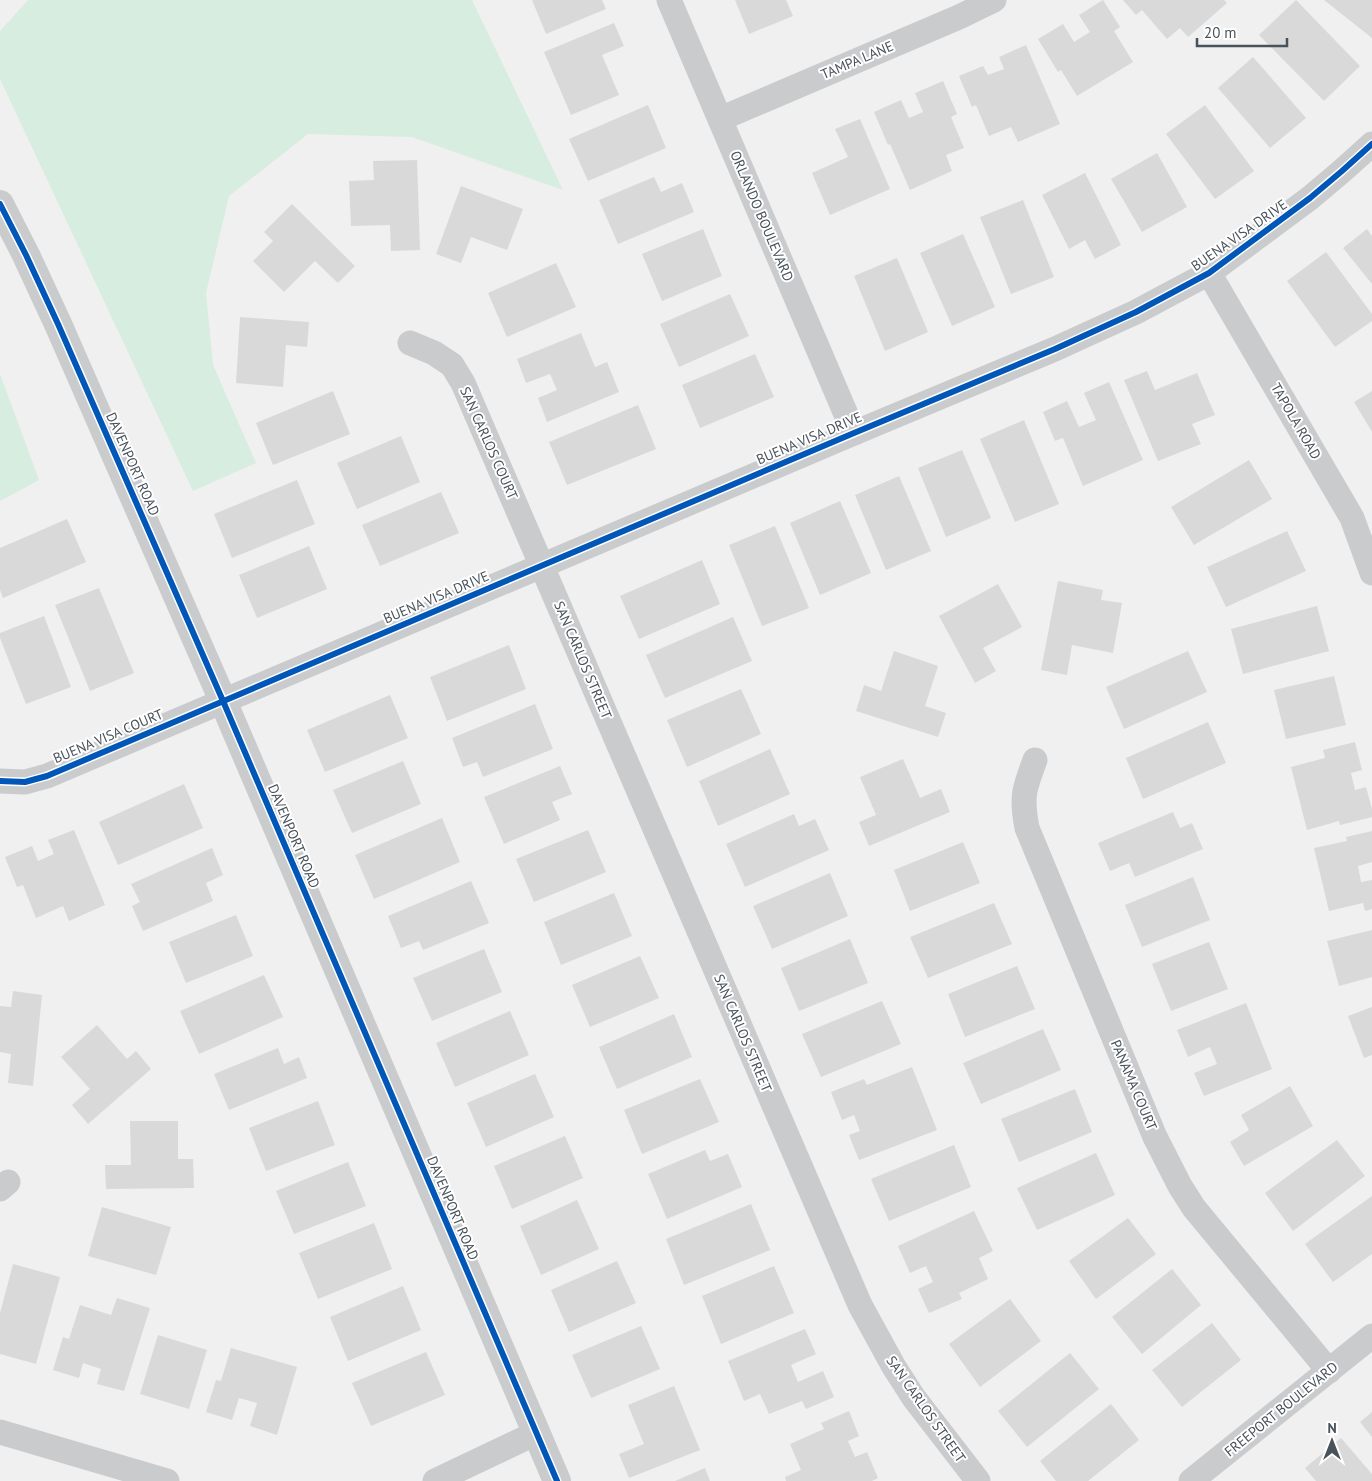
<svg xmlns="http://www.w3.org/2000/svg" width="1372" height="1481" viewBox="0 0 1372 1481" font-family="'PT Sans',sans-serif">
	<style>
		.green { fill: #d6eddf }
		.building { fill: #d9d9da }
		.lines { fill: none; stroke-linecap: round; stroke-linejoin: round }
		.minor { stroke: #cacbcd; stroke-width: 25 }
		.tertiary { stroke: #cacbcd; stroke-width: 28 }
		.cycleway-casing { stroke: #fff; stroke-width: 9 }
		.cycleway { stroke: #0057b8; stroke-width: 6 }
		.labels { text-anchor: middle; stroke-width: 4; stroke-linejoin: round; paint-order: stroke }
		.street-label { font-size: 14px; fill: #48525a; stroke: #fff }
	</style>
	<rect width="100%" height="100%" fill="#f0f0f0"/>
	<!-- green -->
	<g class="green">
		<path d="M28,0H472L563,190L412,137L308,134L229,196L206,293L213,365L256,463L193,491L0,79V31Z"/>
		<path d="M0,374L39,480L0,501Z"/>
	</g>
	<!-- building -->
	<g class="building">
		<path d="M532,0H602L606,9L546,34Z"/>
		<path d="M735,0H786L793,16L749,34Z"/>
		<path d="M1103,0L1120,27L1114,31L1133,62L1077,96L1061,70L1058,72L1038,39L1063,24L1074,42L1090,32L1079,15Z"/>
		<path d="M1123,0H1224L1227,3L1188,37L1180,28L1167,39L1142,10L1136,15Z"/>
		<path d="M1296,0L1360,66L1324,101L1259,35Z"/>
		<path d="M1324,0H1372V38Z"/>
		<path d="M614,23L624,46L602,55L619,95L571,115L544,52Z"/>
		<path d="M1026,45L1060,124L1018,142L1011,127L989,136L976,105L972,107L959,76L983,66L988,75L1004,69L999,57Z"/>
		<path d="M1253,57L1306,118L1270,148L1218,88Z"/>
		<path d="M943,81L957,114L951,117L964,148L946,155L952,171L910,190L890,144L888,145L874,112L901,100L909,118L923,112L915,93Z"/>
		<path d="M648,105L666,148L588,181L569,139Z"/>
		<path d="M1205,105L1254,171L1215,199L1166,134Z"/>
		<path d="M860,119L890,189L830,215L812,173L848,157L835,129Z"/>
		<path d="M1157,153L1187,207L1142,232L1111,179Z"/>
		<path d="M417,160L420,250L391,251L390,225L351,226L349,181L374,180L373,161Z"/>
		<path d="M1085,173L1121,245L1095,259L1085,240L1069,249L1042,195Z"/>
		<path d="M654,177L661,192L682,183L694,212L618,244L599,200Z"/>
		<path d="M461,186L523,209L507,250L471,237L461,263L436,254Z"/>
		<path d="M1023,200L1054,277L1011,294L980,217Z"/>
		<path d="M292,204L355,266L338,283L315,261L284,292L253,261L273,241L264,232Z"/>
		<path d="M703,229L722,276L662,301L642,254Z"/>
		<path d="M1367,229L1372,236V284L1343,248Z"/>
		<path d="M963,234L995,307L952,326L920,253Z"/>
		<path d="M1326,252L1372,314V321L1335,347L1287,281Z"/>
		<path d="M897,258L928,332L885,351L854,276Z"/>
		<path d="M556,263L576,307L507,337L488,293Z"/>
		<path d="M730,294L749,336L679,367L660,324Z"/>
		<path d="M240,317L309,322L307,347L286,345L283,387L236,383Z"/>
		<path d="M581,333L595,367L607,362L619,392L547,422L538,398L557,390L550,374L526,383L517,359Z"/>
		<path d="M755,354L774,397L700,428L682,385Z"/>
		<path d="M1147,371L1155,390L1197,373L1215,415L1192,424L1201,444L1158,461L1124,380Z"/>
		<path d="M1109,382L1143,460L1083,486L1063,438L1055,441L1043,412L1067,401L1079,427L1096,420L1084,393Z"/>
		<path d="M333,391L350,434L273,465L256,423Z"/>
		<path d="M1372,391V432L1354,402Z"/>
		<path d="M638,405L656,449L567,485L549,442Z"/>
		<path d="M1024,420L1059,504L1015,522L980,439Z"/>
		<path d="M401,436L420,482L357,509L337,463Z"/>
		<path d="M962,450L991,518L946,537L918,468Z"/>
		<path d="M1249,460L1272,499L1194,545L1171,507Z"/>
		<path d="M899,476L931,551L886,570L855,495Z"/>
		<path d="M297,480L315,524L232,558L214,514Z"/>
		<path d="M441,492L459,533L380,566L362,525Z"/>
		<path d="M840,501L871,573L820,595L790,523Z"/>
		<path d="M67,519L86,562L3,598L0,590V548Z"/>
		<path d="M775,526L809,608L762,626L729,545Z"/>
		<path d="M1287,531L1306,571L1226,607L1207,567Z"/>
		<path d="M309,546L327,589L257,618L239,575Z"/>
		<path d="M702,560L720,604L639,639L620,596Z"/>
		<path d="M1058,581L1103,590L1101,600L1122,603L1113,653L1072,645L1067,675L1041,670Z"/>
		<path d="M998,584L1022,627L983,648L996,671L975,683L939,616Z"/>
		<path d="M99,588L134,673L90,691L55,605Z"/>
		<path d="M1317,606L1329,651L1243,674L1231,629Z"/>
		<path d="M44,616L71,687L26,704L0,638V633Z"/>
		<path d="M733,617L752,661L665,698L646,655Z"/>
		<path d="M509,645L526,689L447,721L430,677Z"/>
		<path d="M894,651L938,666L925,706L946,713L938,737L856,711L864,685L881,691Z"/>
		<path d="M1188,651L1207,692L1124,729L1106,687Z"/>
		<path d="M1334,676L1346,725L1286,739L1274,690Z"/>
		<path d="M741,689L761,734L687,767L667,720Z"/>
		<path d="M390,695L408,738L325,772L307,730Z"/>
		<path d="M535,704L553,749L483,777L477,762L463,767L452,738Z"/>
		<path d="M1208,722L1226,763L1143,799L1126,758Z"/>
		<path d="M1355,742L1362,770L1351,773L1355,790L1366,787L1372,809V817L1340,825L1339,821L1307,830L1291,767L1325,758L1323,750Z"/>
		<path d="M770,749L790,794L718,826L699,781Z"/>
		<path d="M903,759L920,798L941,789L950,812L869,846L859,822L876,815L860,777Z"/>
		<path d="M403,761L421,804L352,833L333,790Z"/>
		<path d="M560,766L572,794L552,802L560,820L504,844L484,797Z"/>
		<path d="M184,784L203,828L118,865L99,822Z"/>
		<path d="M1173,812L1180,828L1192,823L1203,849L1135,877L1129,863L1110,871L1098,843Z"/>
		<path d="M794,814L799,826L815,819L829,850L745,887L726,844Z"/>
		<path d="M442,818L460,862L374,899L355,855Z"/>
		<path d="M74,830L105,905L69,921L63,906L36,918L23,885L17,887L5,857L32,846L38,861L54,854L48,840Z"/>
		<path d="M588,830L606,872L534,902L516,859Z"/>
		<path d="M1372,831V862L1358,866L1361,882L1372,880V909L1365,911L1363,903L1329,911L1314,848L1347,841L1346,837Z"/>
		<path d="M963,842L980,883L910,911L894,870Z"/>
		<path d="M212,848L223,875L206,883L213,901L143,931L132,906L140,902L131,884Z"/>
		<path d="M830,873L848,916L772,949L753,906Z"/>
		<path d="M1193,877L1210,920L1142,947L1125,905Z"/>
		<path d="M471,881L489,923L423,950L419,941L401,948L388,916Z"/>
		<path d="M614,893L632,936L561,965L544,922Z"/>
		<path d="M994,903L1012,944L928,978L910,937Z"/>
		<path d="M236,915L253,956L186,983L169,942Z"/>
		<path d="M1372,930V977L1339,986L1327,941Z"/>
		<path d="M850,939L868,983L799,1011L781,968Z"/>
		<path d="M1209,942L1228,989L1171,1011L1152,964Z"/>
		<path d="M484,949L502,992L432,1021L413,978Z"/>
		<path d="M640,956L659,998L590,1027L572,985Z"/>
		<path d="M1017,966L1035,1009L965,1037L948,994Z"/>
		<path d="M264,975L283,1017L199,1054L180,1011Z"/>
		<path d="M13,991L42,995L33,1086L8,1083L11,1054L0,1052V1006L11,1007Z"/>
		<path d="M882,1001L901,1044L821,1077L802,1034Z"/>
		<path d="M1246,1003L1272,1069L1204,1096L1194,1073L1217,1064L1210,1047L1188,1057L1177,1030Z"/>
		<path d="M1372,1007V1055L1364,1058L1348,1016Z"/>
		<path d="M510,1011L529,1055L455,1087L436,1043Z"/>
		<path d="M674,1014L692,1057L617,1089L599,1047Z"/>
		<path d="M97,1025L127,1059L136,1051L151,1069L88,1124L72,1105L90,1089L61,1057Z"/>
		<path d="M1043,1029L1061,1070L981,1104L963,1063Z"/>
		<path d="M278,1048L284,1064L299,1057L307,1078L229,1110L214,1074Z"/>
		<path d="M912,1067L937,1130L859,1160L849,1135L860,1131L854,1115L842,1120L831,1092L864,1079L867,1085Z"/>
		<path d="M535,1074L554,1117L486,1147L467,1103Z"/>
		<path d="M700,1079L719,1122L642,1154L624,1110Z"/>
		<path d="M1290,1086L1313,1126L1244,1166L1230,1142L1249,1130L1241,1115Z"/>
		<path d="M1075,1089L1092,1132L1019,1162L1001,1119Z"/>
		<path d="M318,1101L335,1145L266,1171L249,1128Z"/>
		<path d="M130,1121H178V1159H193L194,1188L106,1189L105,1165H131Z"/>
		<path d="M565,1136L583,1178L512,1209L494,1166Z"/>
		<path d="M1337,1140L1365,1176L1293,1231L1265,1193Z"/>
		<path d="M954,1145L971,1187L889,1221L871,1179Z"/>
		<path d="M705,1150L710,1161L728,1154L742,1187L667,1219L648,1174Z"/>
		<path d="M1096,1153L1115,1195L1037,1230L1017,1188Z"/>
		<path d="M348,1162L366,1206L294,1234L276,1191Z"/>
		<path d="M1372,1196V1254L1333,1282L1305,1244Z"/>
		<path d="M577,1200L599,1249L541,1275L520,1226Z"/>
		<path d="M751,1204L770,1250L684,1285L666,1239Z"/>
		<path d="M102,1207L171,1227L156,1275L88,1256Z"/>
		<path d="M974,1211L993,1251L979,1258L988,1279L959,1293L962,1299L929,1313L918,1289L933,1282L926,1266L910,1273L898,1246Z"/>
		<path d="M1128,1218L1156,1254L1096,1299L1069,1261Z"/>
		<path d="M374,1223L392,1269L318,1299L299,1253Z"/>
		<path d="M617,1261L636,1303L569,1332L551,1290Z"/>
		<path d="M13,1264L60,1277L36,1364L0,1354V1313Z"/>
		<path d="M774,1266L794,1313L721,1344L702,1296Z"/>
		<path d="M1172,1269L1201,1305L1142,1354L1112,1317Z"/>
		<path d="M403,1286L421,1330L348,1361L330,1317Z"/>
		<path d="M117,1298L150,1308L124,1391L97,1384L101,1369L83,1363L79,1378L53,1370L63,1337L69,1339L80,1305L111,1315Z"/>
		<path d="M1010,1299L1041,1341L980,1387L949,1344Z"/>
		<path d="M1212,1323L1241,1360L1182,1407L1152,1370Z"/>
		<path d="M641,1326L660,1369L591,1398L572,1355Z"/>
		<path d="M805,1329L816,1354L791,1365L798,1382L823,1371L834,1397L806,1409L802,1401L769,1414L760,1394L744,1401L728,1361Z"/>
		<path d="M158,1335L207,1350L189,1409L140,1394Z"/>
		<path d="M231,1348L297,1367L277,1435L250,1426L257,1403L239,1398L232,1420L206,1412L216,1380L221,1381Z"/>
		<path d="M426,1352L445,1395L371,1426L352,1383Z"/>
		<path d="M1070,1353L1099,1389L1027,1447L998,1411Z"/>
		<path d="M674,1386L700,1450L629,1478L619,1454L644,1444L628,1405Z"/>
		<path d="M1111,1404L1139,1440L1088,1481H1056L1040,1461Z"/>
		<path d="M849,1411L859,1436L848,1441L855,1457L867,1452L878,1478L872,1481H786L785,1477L801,1470L790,1444L824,1429L821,1423Z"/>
		<path d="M1372,1412V1437L1360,1422Z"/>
		<path d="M1341,1438L1372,1474V1481H1316L1305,1468Z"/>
		<path d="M705,1468L710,1481H675Z"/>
	</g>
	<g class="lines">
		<!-- minor -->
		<g class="minor">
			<path d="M669,0L854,433"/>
			<path d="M720,119L959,17L994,0"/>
			<path d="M1209,273L1352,518L1372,573"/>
			<path d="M410,343L434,353L452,365L463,383L860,1305L894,1367L914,1398L978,1481"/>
			<path d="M1035,760C1024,789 1021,797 1027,828L1155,1137L1180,1186L1194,1208L1329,1371"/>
			<path d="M0,781L25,782L47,776L854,433L1055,349L1136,312L1209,273L1310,198L1342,171L1372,144"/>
			<path d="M0,1189L8,1182"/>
			<path d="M0,1432L167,1481"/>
			<path d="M435,1481L536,1433"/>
			<path d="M1191,1481L1372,1336"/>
		</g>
		<!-- tertiary -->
		<path class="tertiary" d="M0,204L26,255L58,324L223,701L557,1481"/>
		<!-- cycleway casing -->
		<g class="cycleway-casing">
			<g id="cycleway">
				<path d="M0,204L26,255L58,324L223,701L557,1481"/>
				<path d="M0,781L25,782L47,776L854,433L1055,349L1136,312L1209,273L1310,198L1342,171L1372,144"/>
			</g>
		</g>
		<!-- cycleway -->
		<use href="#cycleway" class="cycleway"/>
	</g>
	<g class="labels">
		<!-- street labels -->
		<g class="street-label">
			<text transform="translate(857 60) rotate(-23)" y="5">TAMPA LANE</text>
			<text transform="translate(762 216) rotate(67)" y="5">ORLANDO BOULEVARD</text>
			<text transform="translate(1239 235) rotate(-35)" y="5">BUENA VISA DRIVE</text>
			<text transform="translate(1296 421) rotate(60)" y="5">TAPOLA ROAD</text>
			<text transform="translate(809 438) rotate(-23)" y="5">BUENA VISA DRIVE</text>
			<text transform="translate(489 443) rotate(66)" y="5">SAN CARLOS COURT</text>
			<text transform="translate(133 464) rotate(66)" y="5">DAVENPORT ROAD</text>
			<text transform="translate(436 597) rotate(-23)" y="5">BUENA VISA DRIVE</text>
			<text transform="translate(583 660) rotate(67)" y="5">SAN CARLOS STREET</text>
			<text transform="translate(108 736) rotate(-23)" y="5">BUENA VISA COURT</text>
			<text transform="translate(294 836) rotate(67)" y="5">DAVENPORT ROAD</text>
			<text transform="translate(743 1033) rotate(67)" y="5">SAN CARLOS STREET</text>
			<text transform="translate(1134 1085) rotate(67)" y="5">PANAMA COURT</text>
			<text transform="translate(453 1208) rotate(67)" y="5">DAVENPORT ROAD</text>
			<text transform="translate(926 1409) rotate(55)" y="5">SAN CARLOS STREET</text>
			<text transform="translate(1281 1409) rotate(-39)" y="5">FREEPORT BOULEVARD</text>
		</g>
	</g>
	<!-- north arrow -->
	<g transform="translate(1332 1441)" stroke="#ffffff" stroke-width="4" paint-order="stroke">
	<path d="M0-4L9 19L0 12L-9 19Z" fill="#48525a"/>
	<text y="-8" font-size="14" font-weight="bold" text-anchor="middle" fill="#48525a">N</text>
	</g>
	<!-- scale -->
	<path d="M1197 38v8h90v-8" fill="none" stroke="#48525a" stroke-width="2.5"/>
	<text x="1204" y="38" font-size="15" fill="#48525a" stroke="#ffffff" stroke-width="4" paint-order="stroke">20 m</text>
</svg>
